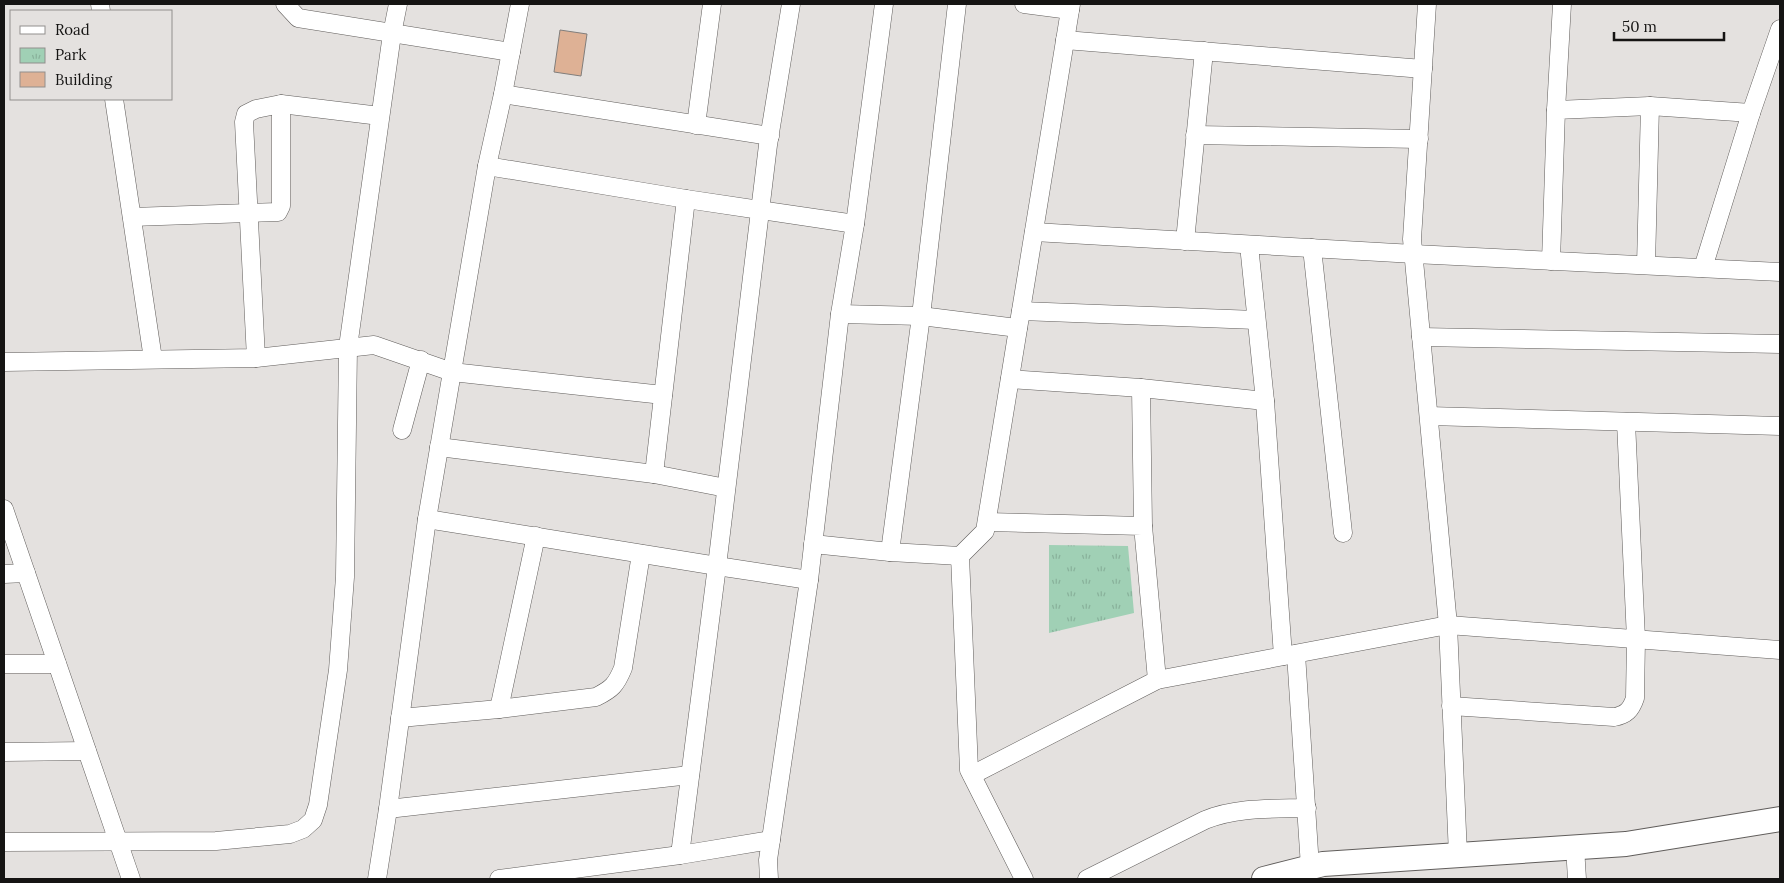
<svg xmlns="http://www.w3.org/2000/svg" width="1784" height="883" viewBox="0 0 1784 883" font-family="Lora,serif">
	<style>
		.park { fill: url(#park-tufts) }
		.building { fill: #deb195; stroke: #817e7c }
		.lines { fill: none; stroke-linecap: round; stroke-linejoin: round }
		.street-casing { stroke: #605d5b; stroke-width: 19 }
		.secondary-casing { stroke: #605d5b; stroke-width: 26 }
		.street { stroke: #fff; stroke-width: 18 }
		.secondary { stroke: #fff; stroke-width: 24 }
	</style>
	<defs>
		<pattern id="park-tufts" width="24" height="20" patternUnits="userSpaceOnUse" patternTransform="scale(1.25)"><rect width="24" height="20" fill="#a0d0b5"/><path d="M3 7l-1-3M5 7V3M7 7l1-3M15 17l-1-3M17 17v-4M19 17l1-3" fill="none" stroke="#89b29b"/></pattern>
	</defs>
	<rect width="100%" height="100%" fill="#e4e1df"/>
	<!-- park -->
	<path class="park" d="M1049,545L1128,546L1134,613L1049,633Z"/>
	<!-- building -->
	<path class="building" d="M560,30L587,34L581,76L554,72Z"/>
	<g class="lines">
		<!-- street casing -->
		<g class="street-casing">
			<g id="street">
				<path d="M100,4L101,11"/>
				<path d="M285,4L298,18L511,52"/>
				<path d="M957,4L921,316L890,552L960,556"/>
				<path d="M1024,4L1070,10"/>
				<path d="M1427,4L1412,239L1448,625L1458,855"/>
				<path d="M1065,40L1423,69"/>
				<path d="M503,94L770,136"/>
				<path d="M114,99L153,359"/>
				<path d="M1556,110L1562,4"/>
				<path d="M696,125L712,4"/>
				<path d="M1195,135L1419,139"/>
				<path d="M487,166L686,199L855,224"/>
				<path d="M132,217L278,212L281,206V104"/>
				<path d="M1034,232L1414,254L1780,272"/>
				<path d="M1185,241L1204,51"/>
				<path d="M1249,245L1265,401L1283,656"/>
				<path d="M1312,248L1343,533"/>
				<path d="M1551,261L1556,110L1650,106L1751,113L1780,29"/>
				<path d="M1646,265L1650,106"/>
				<path d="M1703,268L1751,113"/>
				<path d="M1021,311L1256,320"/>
				<path d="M840,314L921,316L1018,328"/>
				<path d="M1421,337L1780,344"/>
				<path d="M256,358L244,122L246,114L256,109L281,104L380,116"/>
				<path d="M4,362L256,358L374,345L452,372L663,395"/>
				<path d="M1010,379L1141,388L1265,401"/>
				<path d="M1141,388L1143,526"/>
				<path d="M1429,416L1780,426"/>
				<path d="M402,430L421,360"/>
				<path d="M439,447L654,474L726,488"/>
				<path d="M654,474L686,199"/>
				<path d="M4,509L131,879"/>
				<path d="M427,519L717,566L809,580"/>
				<path d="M987,522L1143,526L1157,680"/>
				<path d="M813,544L890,552"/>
				<path d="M4,574L26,573"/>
				<path d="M1296,654L1310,867"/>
				<path d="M4,664H57"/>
				<path d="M1451,706L1614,717C1626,715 1631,710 1635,698L1636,639L1626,422"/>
				<path d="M499,709L536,536"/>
				<path d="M400,718L499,709L596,697C612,689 616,685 623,668L641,554"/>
				<path d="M4,752L87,751"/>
				<path d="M972,775L1157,680L1448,625L1780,650"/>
				<path d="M388,809L690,775"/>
				<path d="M4,842L216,841L290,834L303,829L313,820L318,805L338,670L345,577L348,347L392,34L398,4"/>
				<path d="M1575,847L1577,879"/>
				<path d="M680,855L717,566L768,145L791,4"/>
				<path d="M377,879L388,809L427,519L487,166L503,94L520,4"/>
				<path d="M499,879L680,855L771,840"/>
				<path d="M769,879L768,860L809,580L840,314L855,224L884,4"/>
				<path d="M1024,879L969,770L960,556L985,531L1071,4"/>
				<path d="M1087,879L1205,820C1237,807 1272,809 1307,808"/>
			</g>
		</g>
		<!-- secondary casing -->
		<g class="secondary-casing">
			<path id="secondary" d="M1264,879L1323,864L1626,844L1780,819"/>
		</g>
		<!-- street -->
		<use href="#street" class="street"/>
		<!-- secondary -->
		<use href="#secondary" class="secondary"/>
	</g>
	<!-- border -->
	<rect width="1784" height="883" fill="none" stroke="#151413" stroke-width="10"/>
	<!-- legend -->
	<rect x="10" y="10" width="162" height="90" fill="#e4e1df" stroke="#918f8d"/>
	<rect x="20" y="26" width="25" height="8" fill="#ffffff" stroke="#918f8d"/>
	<text x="55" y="35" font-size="15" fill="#151413">Road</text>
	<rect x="20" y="48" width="25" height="15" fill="url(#park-tufts)" stroke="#918f8d"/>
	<text x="55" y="60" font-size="15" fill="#151413">Park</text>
	<rect x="20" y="72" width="25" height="15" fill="#deb195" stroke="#918f8d"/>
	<text x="55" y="85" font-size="15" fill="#151413">Building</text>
	<!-- scale -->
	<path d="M1614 32v8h110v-8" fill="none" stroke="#151413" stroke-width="2.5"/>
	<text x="1622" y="32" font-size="15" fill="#151413" stroke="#e4e1df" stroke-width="4" paint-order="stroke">50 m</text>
</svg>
